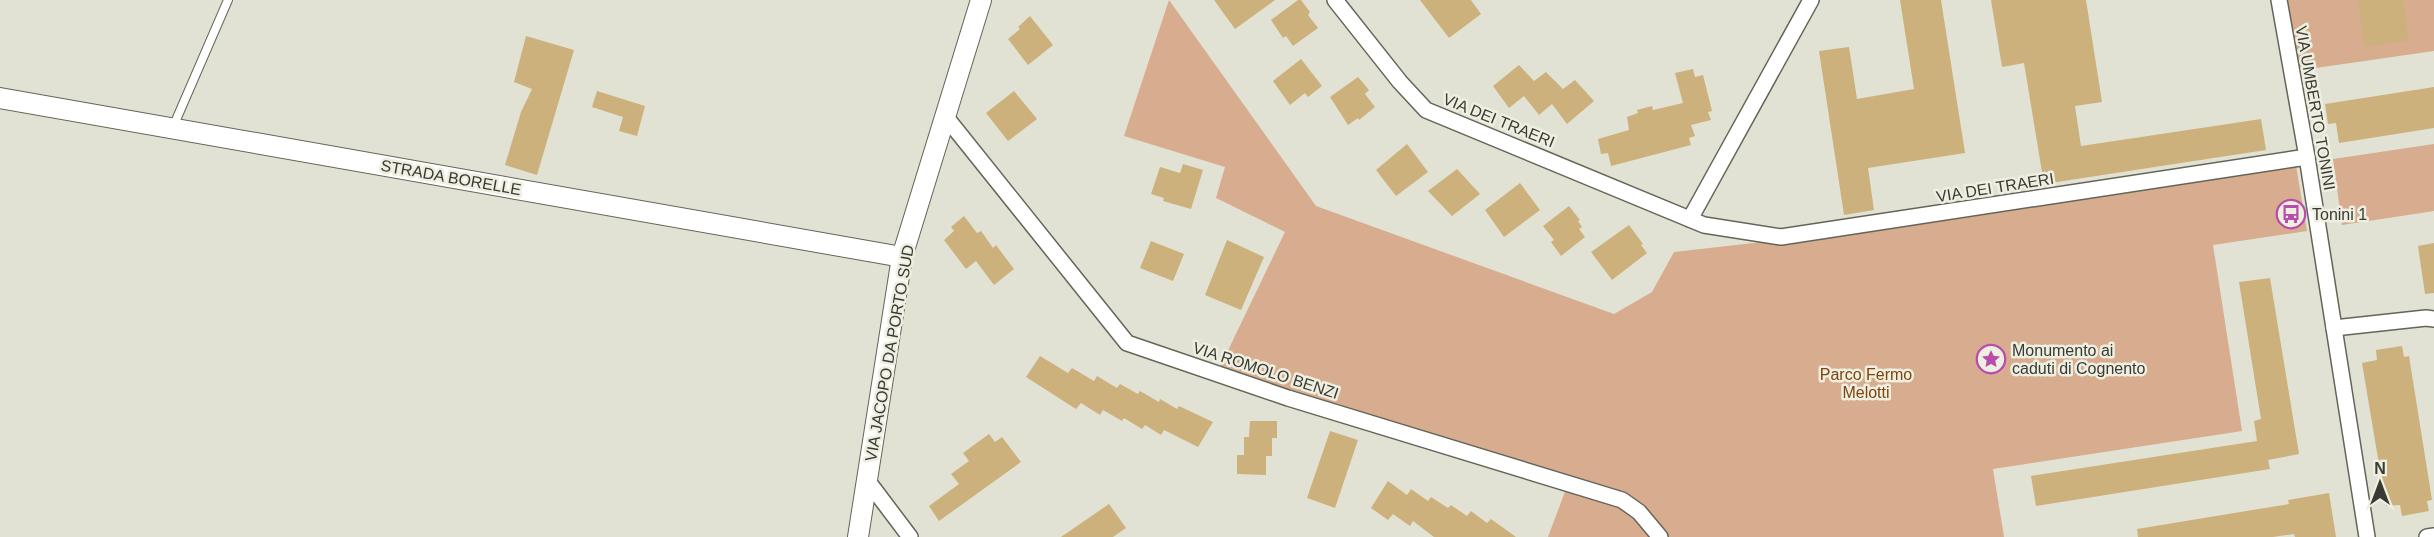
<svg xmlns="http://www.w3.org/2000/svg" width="2434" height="537" viewBox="0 0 2434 537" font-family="Arial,sans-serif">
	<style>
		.green { fill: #d7ac8f }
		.building { fill: #cdb17d }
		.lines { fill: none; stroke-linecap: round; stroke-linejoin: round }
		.service-casing { stroke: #646558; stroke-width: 10 }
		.minor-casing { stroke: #646558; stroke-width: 18 }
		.tertiary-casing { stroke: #646558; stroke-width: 22 }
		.service { stroke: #fff; stroke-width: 8 }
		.minor { stroke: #fff; stroke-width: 15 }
		.tertiary { stroke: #fff; stroke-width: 20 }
		.labels { text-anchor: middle; stroke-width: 5; stroke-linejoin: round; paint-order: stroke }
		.street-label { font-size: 16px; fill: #3a3a35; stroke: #eeefe0 }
		.poi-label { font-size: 16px; fill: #3a3a35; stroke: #eeefe0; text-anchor: start }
		.park-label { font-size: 16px; fill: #81420b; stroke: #eeefe0 }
	</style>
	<rect width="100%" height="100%" fill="#e1e2d3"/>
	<!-- green -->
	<g class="green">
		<path d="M1169,0L1316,206L1614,314L1652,292L1674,252L1807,237L2296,165L2307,231L2213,245L2242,431L1993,469L2004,537H1548L1569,481L1220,367L1285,232L1216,198L1225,167L1124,136Z"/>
		<path d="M2276,0H2434V51L2288,72Z"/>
		<path d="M2434,144V211L2342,225L2333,159Z"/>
	</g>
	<!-- building -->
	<g class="building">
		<path d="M1214,0H1275L1235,29Z"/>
		<path d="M1298,0H1301L1310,12L1308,15L1318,28L1293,46L1286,36L1283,38L1271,20Z"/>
		<path d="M1420,0H1471L1481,14L1449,38Z"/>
		<path d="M1900,0H1941L1965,153L1868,168L1874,210L1844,215L1819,51L1849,47L1857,99L1914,89Z"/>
		<path d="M1991,0H2086L2102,102L2075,106L2081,146L2261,119L2266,150L2044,184L2024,63L2002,67Z"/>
		<path d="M2358,0H2403L2409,41L2364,47Z"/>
		<path d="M1030,16L1053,45L1028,65L1008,39L1020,29L1018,27Z"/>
		<path d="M526,36L574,50L537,175L505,165L521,112L532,89L514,82Z"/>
		<path d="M1301,59L1322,86L1308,97L1305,93L1290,105L1273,81Z"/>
		<path d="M1519,65L1534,81L1546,72L1563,89L1575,80L1594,101L1567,124L1552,104L1539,115L1524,96L1509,108L1493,86Z"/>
		<path d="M1693,69L1695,77L1703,75L1712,111L1708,112L1711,120L1691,125L1695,136L1689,138L1691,145L1611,166L1608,153L1601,154L1598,139L1629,130L1627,117L1638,113L1637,110L1652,106L1653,110L1683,103L1675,73Z"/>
		<path d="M1358,77L1369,90L1365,94L1375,107L1359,120L1358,118L1348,125L1330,97Z"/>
		<path d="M2434,87V128L2339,143L2336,123L2328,124L2325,104Z"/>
		<path d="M597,91L645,106L637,136L619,131L623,117L592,107Z"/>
		<path d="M1014,91L1037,119L1008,141L986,113Z"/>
		<path d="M1407,144L1428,172L1396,196L1376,170Z"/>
		<path d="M1183,164L1203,170L1191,209L1163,201L1164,198L1151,194L1160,167L1180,173Z"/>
		<path d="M1457,169L1480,194L1452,216L1428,191Z"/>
		<path d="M1520,183L1540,210L1504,237L1485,210Z"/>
		<path d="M1569,206L1580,220L1578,221L1582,227L1579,229L1585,237L1561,256L1551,242L1554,240L1543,226Z"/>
		<path d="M964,216L977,233L981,231L993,248L996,245L1014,269L994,285L976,261L966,269L944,240L954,231L951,227Z"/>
		<path d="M1629,225L1643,244L1641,245L1647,253L1612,280L1591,252Z"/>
		<path d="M1227,240L1264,257L1241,310L1205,295Z"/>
		<path d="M1151,241L1184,254L1173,281L1140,268Z"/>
		<path d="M2434,243V293L2425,294L2418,246Z"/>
		<path d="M2270,278L2299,454L2268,460L2270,469L2036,506L2031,476L2257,441L2254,421L2261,419L2239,282Z"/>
		<path d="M2402,346L2404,357L2409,356L2432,500L2427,501L2429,511L2402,516L2400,505L2386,506L2362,363L2377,360L2376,350Z"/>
		<path d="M1040,356L1068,373L1072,368L1094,381L1097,376L1117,388L1120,384L1138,394L1140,391L1159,402L1160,399L1177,409L1179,406L1213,422L1198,447L1164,430L1161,435L1145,425L1142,429L1124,418L1122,421L1103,410L1100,415L1081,403L1076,409L1026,377Z"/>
		<path d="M1250,421H1277V438H1272V456H1266V475L1237,474V455H1244V437H1249Z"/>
		<path d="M1330,431L1358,440L1335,508L1307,498Z"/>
		<path d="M989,434L995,442L1002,437L1021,462L939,521L929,506L959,484L951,474L969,461L963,453Z"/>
		<path d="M1388,481L1407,495L1411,489L1428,501L1431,497L1448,508L1451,505L1467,516L1471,511L1487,523L1491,519L1516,537H1434L1413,521L1410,526L1393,514L1388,520L1371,508Z"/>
		<path d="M2329,493L2336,537H2295L2294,534L2273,537H2138L2137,529L2289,504L2288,500Z"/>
		<path d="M1109,504L1126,528L1113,537H1061Z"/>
	</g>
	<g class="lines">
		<!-- service casing -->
		<g class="service-casing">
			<path id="service" d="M173,127L228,0"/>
		</g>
		<!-- minor casing -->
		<g class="minor-casing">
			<g id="minor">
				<path d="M1335,0L1400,82L1426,110L1704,225L1781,237L2307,157"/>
				<path d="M2279,0L2307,157L2367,537"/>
				<path d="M945,116L1127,343L1288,398L1622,500L1639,512L1660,537"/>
				<path d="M1690,219L1811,0"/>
				<path d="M2334,328L2426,318L2434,319"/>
				<path d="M867,480L910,537"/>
				<path d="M2427,537L2434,536"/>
			</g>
		</g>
		<!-- tertiary casing -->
		<g class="tertiary-casing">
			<g id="tertiary">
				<path d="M0,98L902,257"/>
				<path d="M858,537L902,257L981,0"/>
			</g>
		</g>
		<!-- service -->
		<use href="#service" class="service"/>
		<!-- minor -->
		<use href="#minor" class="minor"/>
		<!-- tertiary -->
		<use href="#tertiary" class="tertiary"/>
	</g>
	<!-- icons -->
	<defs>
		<g id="bus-ring" transform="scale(1.5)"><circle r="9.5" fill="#eeefe0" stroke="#ba4cab" stroke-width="1.5"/><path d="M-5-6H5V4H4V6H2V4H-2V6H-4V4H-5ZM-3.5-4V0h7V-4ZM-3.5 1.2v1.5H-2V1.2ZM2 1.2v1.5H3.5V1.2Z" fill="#ba4cab"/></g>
		<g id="sight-ring" transform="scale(1.5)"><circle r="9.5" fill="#eeefe0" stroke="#ba4cab" stroke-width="1.5"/><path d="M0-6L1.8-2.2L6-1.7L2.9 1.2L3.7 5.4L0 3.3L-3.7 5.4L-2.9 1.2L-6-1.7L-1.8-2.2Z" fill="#ba4cab"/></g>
	</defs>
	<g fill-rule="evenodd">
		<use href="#bus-ring" x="2291" y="214"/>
		<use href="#sight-ring" x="1991" y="359"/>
	</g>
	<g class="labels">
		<!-- street labels -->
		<g class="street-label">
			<text transform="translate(2316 108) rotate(80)" y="6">VIA UMBERTO TONINI</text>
			<text transform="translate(1499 120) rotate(22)" y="6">VIA DEI TRAERI</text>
			<text transform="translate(451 177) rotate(10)" y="6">STRADA BORELLE</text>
			<text transform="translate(1995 187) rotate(-9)" y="6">VIA DEI TRAERI</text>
			<text transform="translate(889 353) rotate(-80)" y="6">VIA JACOPO DA PORTO SUD</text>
			<text transform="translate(1266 370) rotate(18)" y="6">VIA ROMOLO BENZI</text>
		</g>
		<!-- poi labels -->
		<g class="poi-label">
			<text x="2312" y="220">Tonini 1</text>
			<text x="2012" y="356">Monumento ai<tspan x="2012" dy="18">caduti di Cognento</tspan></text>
		</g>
		<!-- park labels -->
		<g class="park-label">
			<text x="1866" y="380">Parco Fermo<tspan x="1866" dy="18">Melotti</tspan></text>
		</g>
	</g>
	<!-- north arrow -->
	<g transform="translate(2380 483)" stroke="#eeefe0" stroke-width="4.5" paint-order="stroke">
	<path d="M0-4.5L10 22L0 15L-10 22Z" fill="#3a3a35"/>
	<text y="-9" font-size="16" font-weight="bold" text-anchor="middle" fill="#3a3a35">N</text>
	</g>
</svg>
